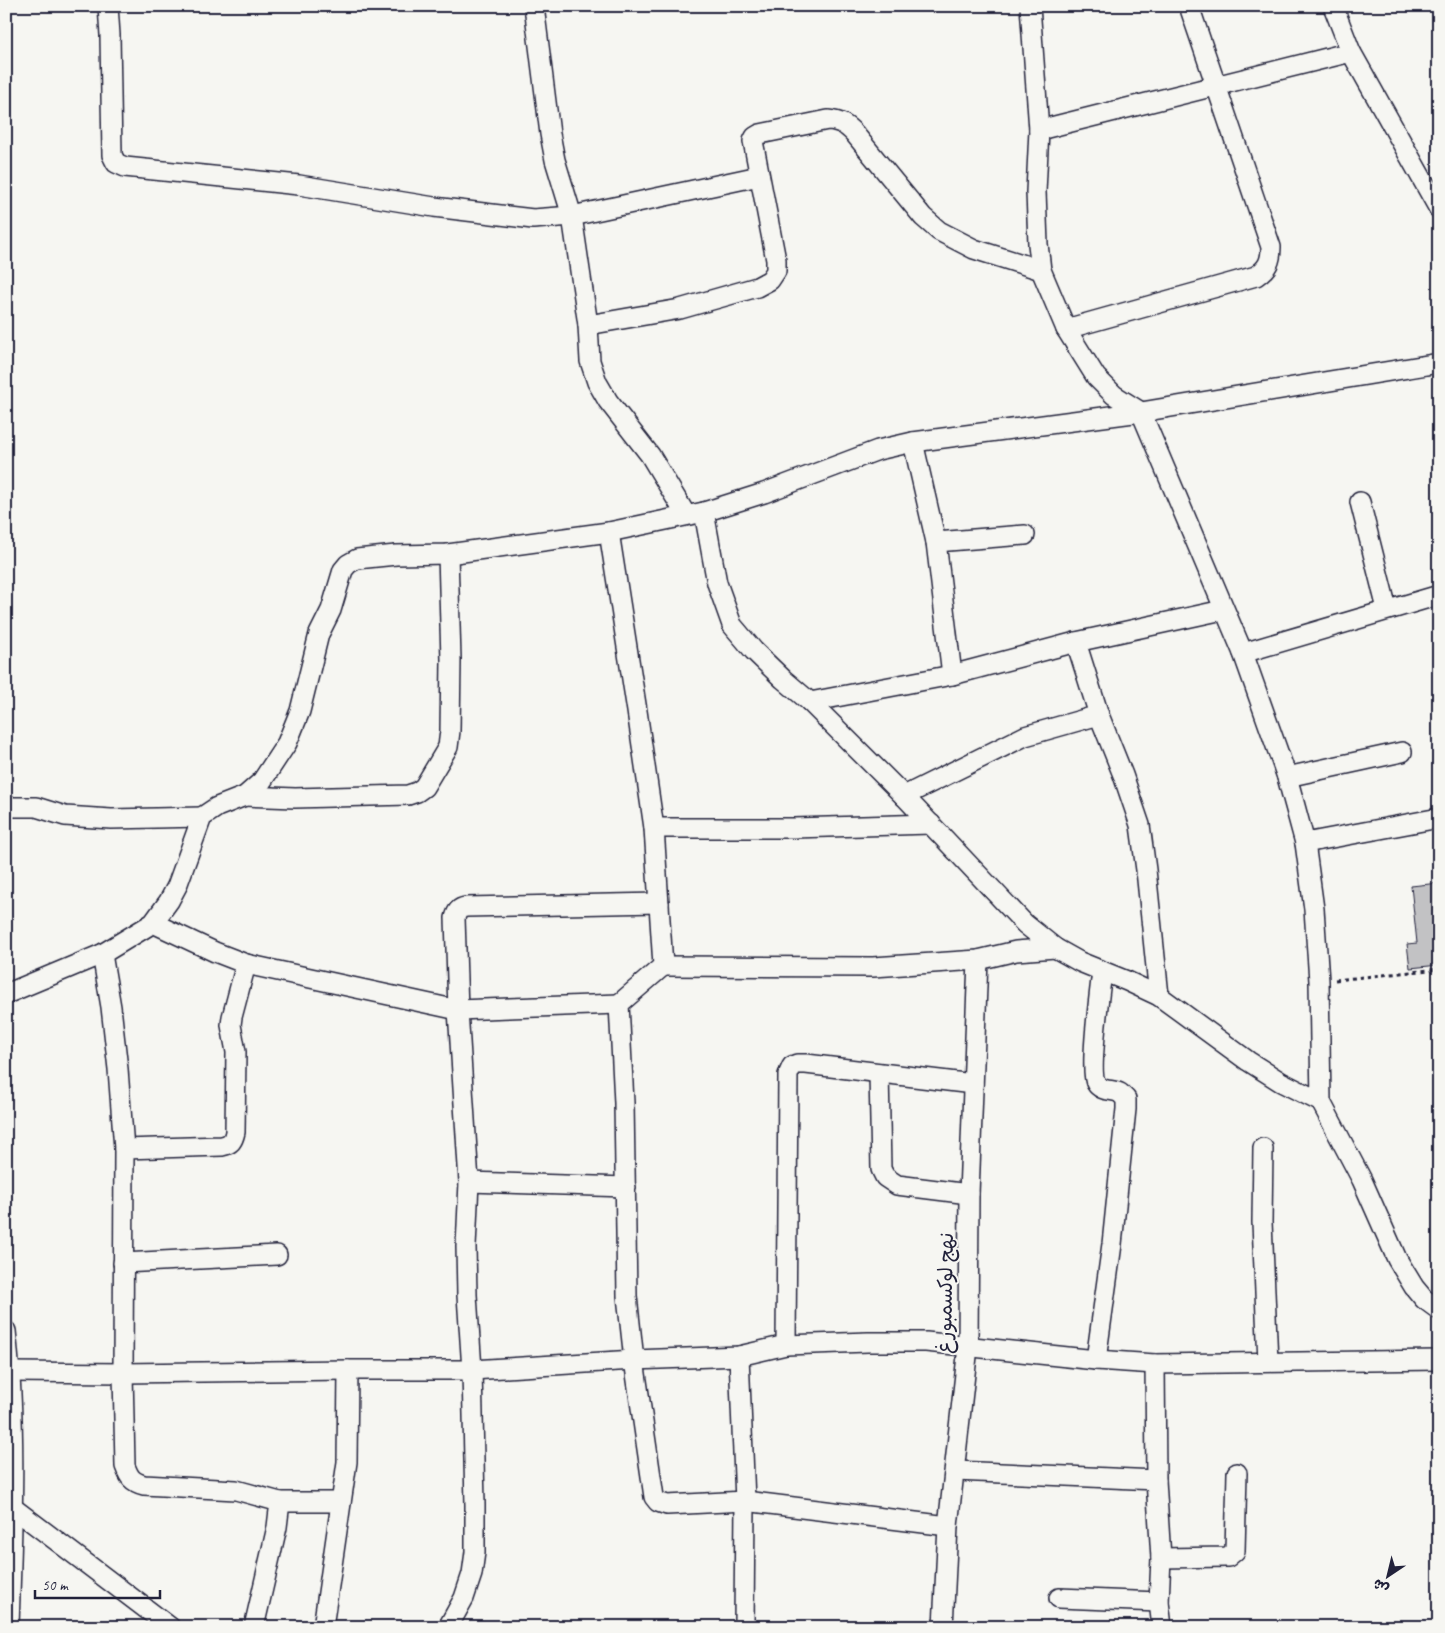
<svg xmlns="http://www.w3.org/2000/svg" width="1445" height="1633" viewBox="0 0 1445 1633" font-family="Caveat,'Playpen Sans Arabic',sans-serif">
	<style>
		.building { fill: #c2c2c4; stroke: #22223b }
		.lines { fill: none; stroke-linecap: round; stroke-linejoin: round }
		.minor-casing { stroke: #22223b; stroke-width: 22 }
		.path { stroke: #22223b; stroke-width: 3; stroke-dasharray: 4 4; stroke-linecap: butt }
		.minor { stroke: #f6f6f2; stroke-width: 19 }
		.labels { text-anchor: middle; stroke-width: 4; stroke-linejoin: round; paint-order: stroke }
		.street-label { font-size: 20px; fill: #22223b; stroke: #f6f6f2 }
	</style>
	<rect width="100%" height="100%" fill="#f6f6f2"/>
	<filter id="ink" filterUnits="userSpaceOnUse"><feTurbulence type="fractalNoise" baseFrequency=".02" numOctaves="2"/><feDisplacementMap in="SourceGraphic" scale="10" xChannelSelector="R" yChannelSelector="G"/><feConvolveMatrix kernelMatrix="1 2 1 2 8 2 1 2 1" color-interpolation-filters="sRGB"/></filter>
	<g filter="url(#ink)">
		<!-- building -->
		<path class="building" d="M1439,883V965L1410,968L1407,944L1417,943L1411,886Z"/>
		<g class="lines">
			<!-- minor casing -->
			<g class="minor-casing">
				<g id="minor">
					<path d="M108,6L110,35L112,155L116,163L125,167L299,185L434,207L533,219L572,216L759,176"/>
					<path d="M534,6L550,134L555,160L572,216L588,325L590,361L597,382L608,401L650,455L686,515"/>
					<path d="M1030,6L1039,130L1036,192L1038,244L1041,270L1066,329L1096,377L1114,395L1141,412L1243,653L1287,777L1295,806L1305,843L1314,909L1319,981L1321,1102L1362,1180L1397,1259L1414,1287L1424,1299L1439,1310"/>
					<path d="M1333,6L1351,52L1439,209"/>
					<path d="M1039,130L1351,52"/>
					<path d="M588,325L680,309L757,287L770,280L776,271V260L753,141L755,137L760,134L828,120C841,121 846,125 854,133L923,217L939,231L974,249L1041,270"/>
					<path d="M1066,329L1256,276C1268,268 1271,261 1271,247L1189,6"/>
					<path d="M913,442L936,542L952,675"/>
					<path d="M1360,502L1387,609"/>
					<path d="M704,512L717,583L732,625L754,651L783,679L810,702L904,796L1025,924L1055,948L1080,962L1127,981L1159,996L1248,1061L1281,1082L1321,1102"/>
					<path d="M609,532L637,711L654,828L663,966L619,1004L624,1103L627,1296L634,1360L654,1497L658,1502L667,1505L745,1501L948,1526"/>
					<path d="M936,542L1025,535"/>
					<path d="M1076,642L1099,715L1123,775L1140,825L1146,870L1159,996"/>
					<path d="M1243,653L1439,595"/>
					<path d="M810,702L952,675L1076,642L1223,610"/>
					<path d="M1287,777L1402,752"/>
					<path d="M245,796L295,798L408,795L417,792L424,787L448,747L450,731L451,660L448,554"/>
					<path d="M904,796L1025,736L1099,715"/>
					<path d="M6,807H36L65,816L111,819L202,817"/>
					<path d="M654,828H794L931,824"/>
					<path d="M1305,843L1439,818"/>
					<path d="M153,923L215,952L246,964L458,1010L619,1004"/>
					<path d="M102,954L111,1007L118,1069L124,1149L123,1373L125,1466C129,1477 132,1482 144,1485L236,1490L280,1502L277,1527L254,1627"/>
					<path d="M663,966L873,967L978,960L1016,951L1055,948"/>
					<path d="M6,994L102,954L153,923L169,901L177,886L202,817L217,807L245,796L262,781L287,743L300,711L319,634L331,610L343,570L348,564L357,559L396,555L448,554L609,532L704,512L764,493L878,450L913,442L1141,412L1439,363"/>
					<path d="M879,1073L881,1169L885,1177L897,1185L969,1194"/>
					<path d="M1263,1148L1262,1222L1268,1362"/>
					<path d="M124,1149L222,1146C231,1144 233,1141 235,1132L236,1052L231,1025L232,1017L246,964"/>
					<path d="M469,1182L626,1187"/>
					<path d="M123,1263L277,1255"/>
					<path d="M6,1331C17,1429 12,1528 9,1627"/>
					<path d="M786,1345L788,1075L792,1066L797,1064H806L973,1084"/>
					<path d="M739,1356L745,1501L744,1627"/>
					<path d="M1096,1360L1112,1244L1126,1109V1099C1124,1097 1122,1095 1120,1093C1112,1089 1101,1092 1096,1083C1089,1072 1100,989 1102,971"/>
					<path d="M1155,1364L1156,1480L1161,1558L1159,1602L1162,1627"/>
					<path d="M11,1372L123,1373L348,1370H472L634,1360L739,1356L786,1345L868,1342H926L1096,1360L1155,1364L1439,1360"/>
					<path d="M955,1471L1156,1480"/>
					<path d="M280,1502H341"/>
					<path d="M12,1507L170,1627"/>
					<path d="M1161,1558L1228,1557L1235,1551L1237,1473"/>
					<path d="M1059,1598L1159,1602"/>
					<path d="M323,1627L347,1462L348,1370"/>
					<path d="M448,1627L464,1598L472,1574L475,1552V1505L472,1370L467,1295L466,1247L469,1182L458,1010L455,918C457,911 459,908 466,907L659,903"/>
					<path d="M943,1627L948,1526L968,1347L969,1194L978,960"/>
				</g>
			</g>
			<!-- path -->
			<path class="path" d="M1335,980L1439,969"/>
			<!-- minor -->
			<use href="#minor" class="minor"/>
		</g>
	</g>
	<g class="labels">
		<!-- street labels -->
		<g class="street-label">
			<text transform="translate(945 1293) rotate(-89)" y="7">نهج لوكسمبورغ</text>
		</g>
	</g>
	<!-- margin -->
	<rect width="1445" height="1633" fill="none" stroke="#f6f6f2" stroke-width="25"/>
	<rect x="12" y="12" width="1420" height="1608" fill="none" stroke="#22223b" stroke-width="2" filter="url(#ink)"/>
	<!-- north arrow -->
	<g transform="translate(1388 1576) rotate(215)" stroke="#f6f6f2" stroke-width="4" paint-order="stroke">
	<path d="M0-4L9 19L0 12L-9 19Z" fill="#22223b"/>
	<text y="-8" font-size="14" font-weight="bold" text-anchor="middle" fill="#22223b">ش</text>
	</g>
	<!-- scale -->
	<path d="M35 1590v8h125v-8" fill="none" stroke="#22223b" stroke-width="2.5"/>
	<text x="42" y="1590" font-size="15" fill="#22223b" stroke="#f6f6f2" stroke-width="4" paint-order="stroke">50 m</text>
</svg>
